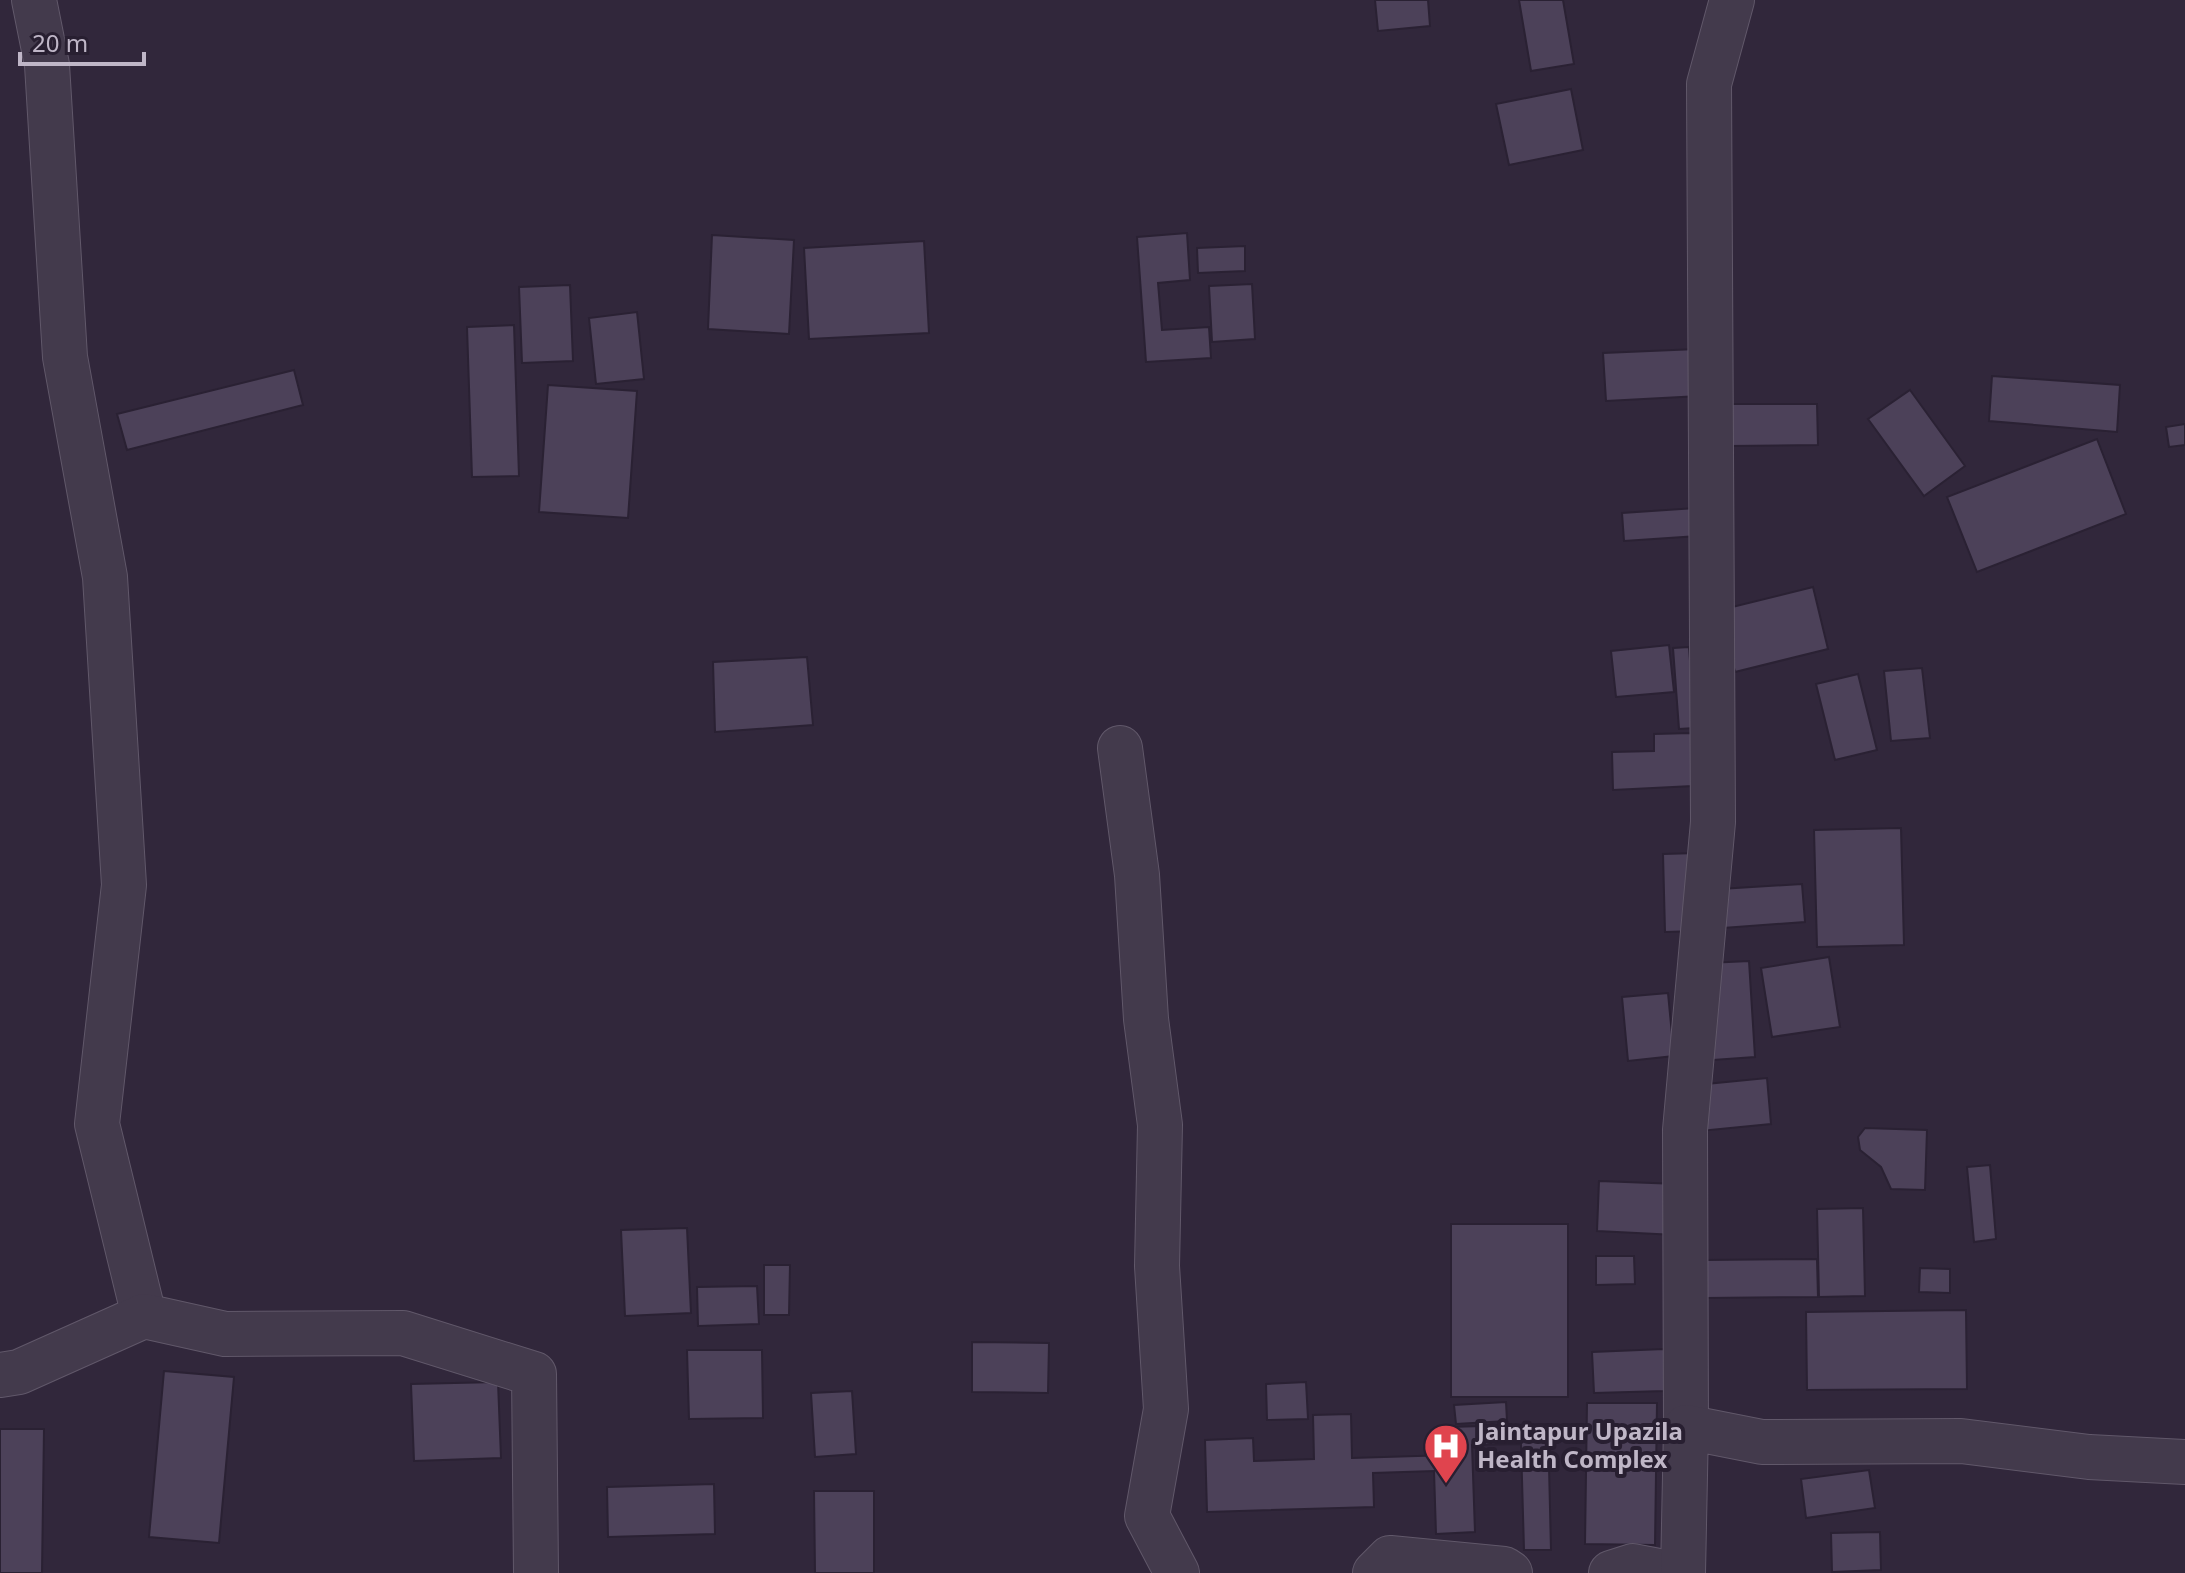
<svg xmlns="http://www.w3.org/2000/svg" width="2185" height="1573" viewBox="0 0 2185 1573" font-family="'Noto Sans',sans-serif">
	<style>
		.building { fill: #4c4159; stroke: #2a2133; stroke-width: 2 }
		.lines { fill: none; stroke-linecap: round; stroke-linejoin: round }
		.minor-casing { stroke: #61586a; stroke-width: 46 }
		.minor { stroke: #433a4c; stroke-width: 44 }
		.labels { text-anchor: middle; stroke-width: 8; stroke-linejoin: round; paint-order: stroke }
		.poi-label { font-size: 24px; font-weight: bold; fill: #bfb6c7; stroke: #281f31; text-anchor: start }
	</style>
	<rect width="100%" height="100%" fill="#31273b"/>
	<!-- building -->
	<g class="building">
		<path d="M1375,0H1428L1430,26L1378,31Z"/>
		<path d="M1519,0H1563L1574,64L1531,71Z"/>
		<path d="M1571,89L1583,150L1509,165L1496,104Z"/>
		<path d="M1187,233L1190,280L1158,283L1162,330L1209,327L1211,358L1146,362L1137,237Z"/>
		<path d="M712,235L794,240L789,334L708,329Z"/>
		<path d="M924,241L929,333L809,339L804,248Z"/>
		<path d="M1245,246V271L1198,273L1197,248Z"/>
		<path d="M1252,284L1255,339L1212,342L1209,286Z"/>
		<path d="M570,285L573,361L522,363L519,287Z"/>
		<path d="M637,312L644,379L596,384L589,318Z"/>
		<path d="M514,325L519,476L472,477L467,327Z"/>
		<path d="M1697,349L1700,396L1606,401L1603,353Z"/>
		<path d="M294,370L303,405L127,450L117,414Z"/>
		<path d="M1992,376L2120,385L2117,432L1989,421Z"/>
		<path d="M548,385L637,391L628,518L539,512Z"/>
		<path d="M1910,390L1965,466L1924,496L1868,419Z"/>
		<path d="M1728,404H1817L1818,445L1729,446Z"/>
		<path d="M2185,424V445L2169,447L2166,427Z"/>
		<path d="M2097,439L2126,514L1977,572L1947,497Z"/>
		<path d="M1696,508L1698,536L1624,541L1622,513Z"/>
		<path d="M1813,587L1828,649L1735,672L1720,610Z"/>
		<path d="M1669,645L1674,692L1616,697L1611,651Z"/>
		<path d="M1689,647L1695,728L1679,729L1673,648Z"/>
		<path d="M807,657L813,725L715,732L713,662Z"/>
		<path d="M1922,668L1930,738L1891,741L1884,671Z"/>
		<path d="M1858,674L1877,750L1835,760L1816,684Z"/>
		<path d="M1691,733L1693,786L1613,790L1612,752L1654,751V734Z"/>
		<path d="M1901,828L1904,945L1817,947L1814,830Z"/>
		<path d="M1697,853L1699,931L1665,932L1663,854Z"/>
		<path d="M1802,884L1805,922L1723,928L1720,889Z"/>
		<path d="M1829,957L1840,1027L1772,1037L1761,968Z"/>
		<path d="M1749,961L1755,1057L1713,1060L1708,963Z"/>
		<path d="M1668,993L1674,1056L1628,1061L1622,997Z"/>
		<path d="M1767,1078L1771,1124L1700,1131L1696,1085Z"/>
		<path d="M1865,1128L1927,1130L1925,1190L1891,1189L1881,1167L1860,1150L1858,1137Z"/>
		<path d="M1990,1165L1996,1239L1974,1242L1967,1167Z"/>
		<path d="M1599,1181L1678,1184L1676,1235L1597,1231Z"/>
		<path d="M1863,1208L1865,1296L1819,1297L1817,1209Z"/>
		<rect x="1451" y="1224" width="117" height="173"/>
		<path d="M687,1228L691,1313L625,1316L621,1230Z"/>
		<path d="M1596,1256H1634L1635,1284L1596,1285Z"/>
		<path d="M1817,1259L1818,1297L1705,1298V1260Z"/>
		<path d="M764,1265H790L789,1315H764Z"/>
		<path d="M1920,1268L1950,1269V1293L1919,1292Z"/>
		<path d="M757,1286L759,1324L698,1326L697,1287Z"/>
		<path d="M1966,1310L1967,1389L1807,1390L1806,1312Z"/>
		<path d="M972,1342L1049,1343L1048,1393L972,1392Z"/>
		<path d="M1664,1349L1665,1391L1594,1393L1592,1352Z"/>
		<path d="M687,1350H762L763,1418L689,1419Z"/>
		<path d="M164,1371L234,1377L219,1543L149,1537Z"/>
		<path d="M498,1382L501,1458L414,1461L411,1384Z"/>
		<path d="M1306,1382L1308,1419L1267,1420L1266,1384Z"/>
		<path d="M852,1391L856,1454L815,1457L811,1393Z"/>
		<path d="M1506,1402L1507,1421L1456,1424L1454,1405Z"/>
		<path d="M1587,1403H1657L1655,1545L1585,1544Z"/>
		<path d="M1351,1414L1352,1458L1449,1455L1448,1427L1548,1424L1551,1550H1524L1521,1444L1472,1445L1475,1532L1436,1534L1434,1471L1373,1473L1374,1507L1207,1512L1205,1440L1253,1438L1254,1461L1314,1459L1313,1415Z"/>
		<path d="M0,1429H44L42,1573H0Z"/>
		<path d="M1869,1470L1875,1508L1806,1518L1801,1479Z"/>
		<path d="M714,1484L715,1534L608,1537L607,1487Z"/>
		<path d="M814,1491H874V1573H815Z"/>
		<path d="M1880,1532L1881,1570L1832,1572L1831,1533Z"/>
	</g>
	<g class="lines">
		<!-- minor casing -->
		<g class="minor-casing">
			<g id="minor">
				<path d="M34,0L47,65L65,357L105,577L124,885L97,1124L144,1316"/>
				<path d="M1120,748L1137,875L1146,1019L1160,1125L1157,1266L1166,1409L1147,1516L1177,1573"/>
				<path d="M0,1375L19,1372L144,1316L225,1334L403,1333L534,1374L536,1573"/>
				<path d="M1686,1427L1685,1130L1713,822L1709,84L1732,0"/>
				<path d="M1375,1573L1390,1558L1504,1569L1510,1573"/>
				<path d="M1611,1573L1633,1566L1670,1573"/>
				<path d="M1683,1573L1686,1427L1762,1442L1961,1441L2089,1457L2185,1462"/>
			</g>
		</g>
		<!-- minor -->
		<use href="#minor" class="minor"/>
	</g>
	<!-- icons -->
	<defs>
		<g id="hospital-pin" transform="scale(2.3)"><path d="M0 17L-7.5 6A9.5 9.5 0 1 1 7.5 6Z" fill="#e0444e" stroke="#281f31"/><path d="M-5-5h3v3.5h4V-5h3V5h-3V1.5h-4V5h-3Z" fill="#fff"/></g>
	</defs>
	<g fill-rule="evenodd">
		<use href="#hospital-pin" x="1446" y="1446"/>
	</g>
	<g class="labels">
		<!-- poi labels -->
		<g class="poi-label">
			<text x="1477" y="1440">Jaintapur Upazila<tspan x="1477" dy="28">Health Complex</tspan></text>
		</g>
	</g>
	<!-- scale -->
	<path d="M20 52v12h124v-12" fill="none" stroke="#bfb6c7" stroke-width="4"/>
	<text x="32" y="52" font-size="24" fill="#bfb6c7" stroke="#281f31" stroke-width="6" paint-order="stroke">20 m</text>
</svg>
